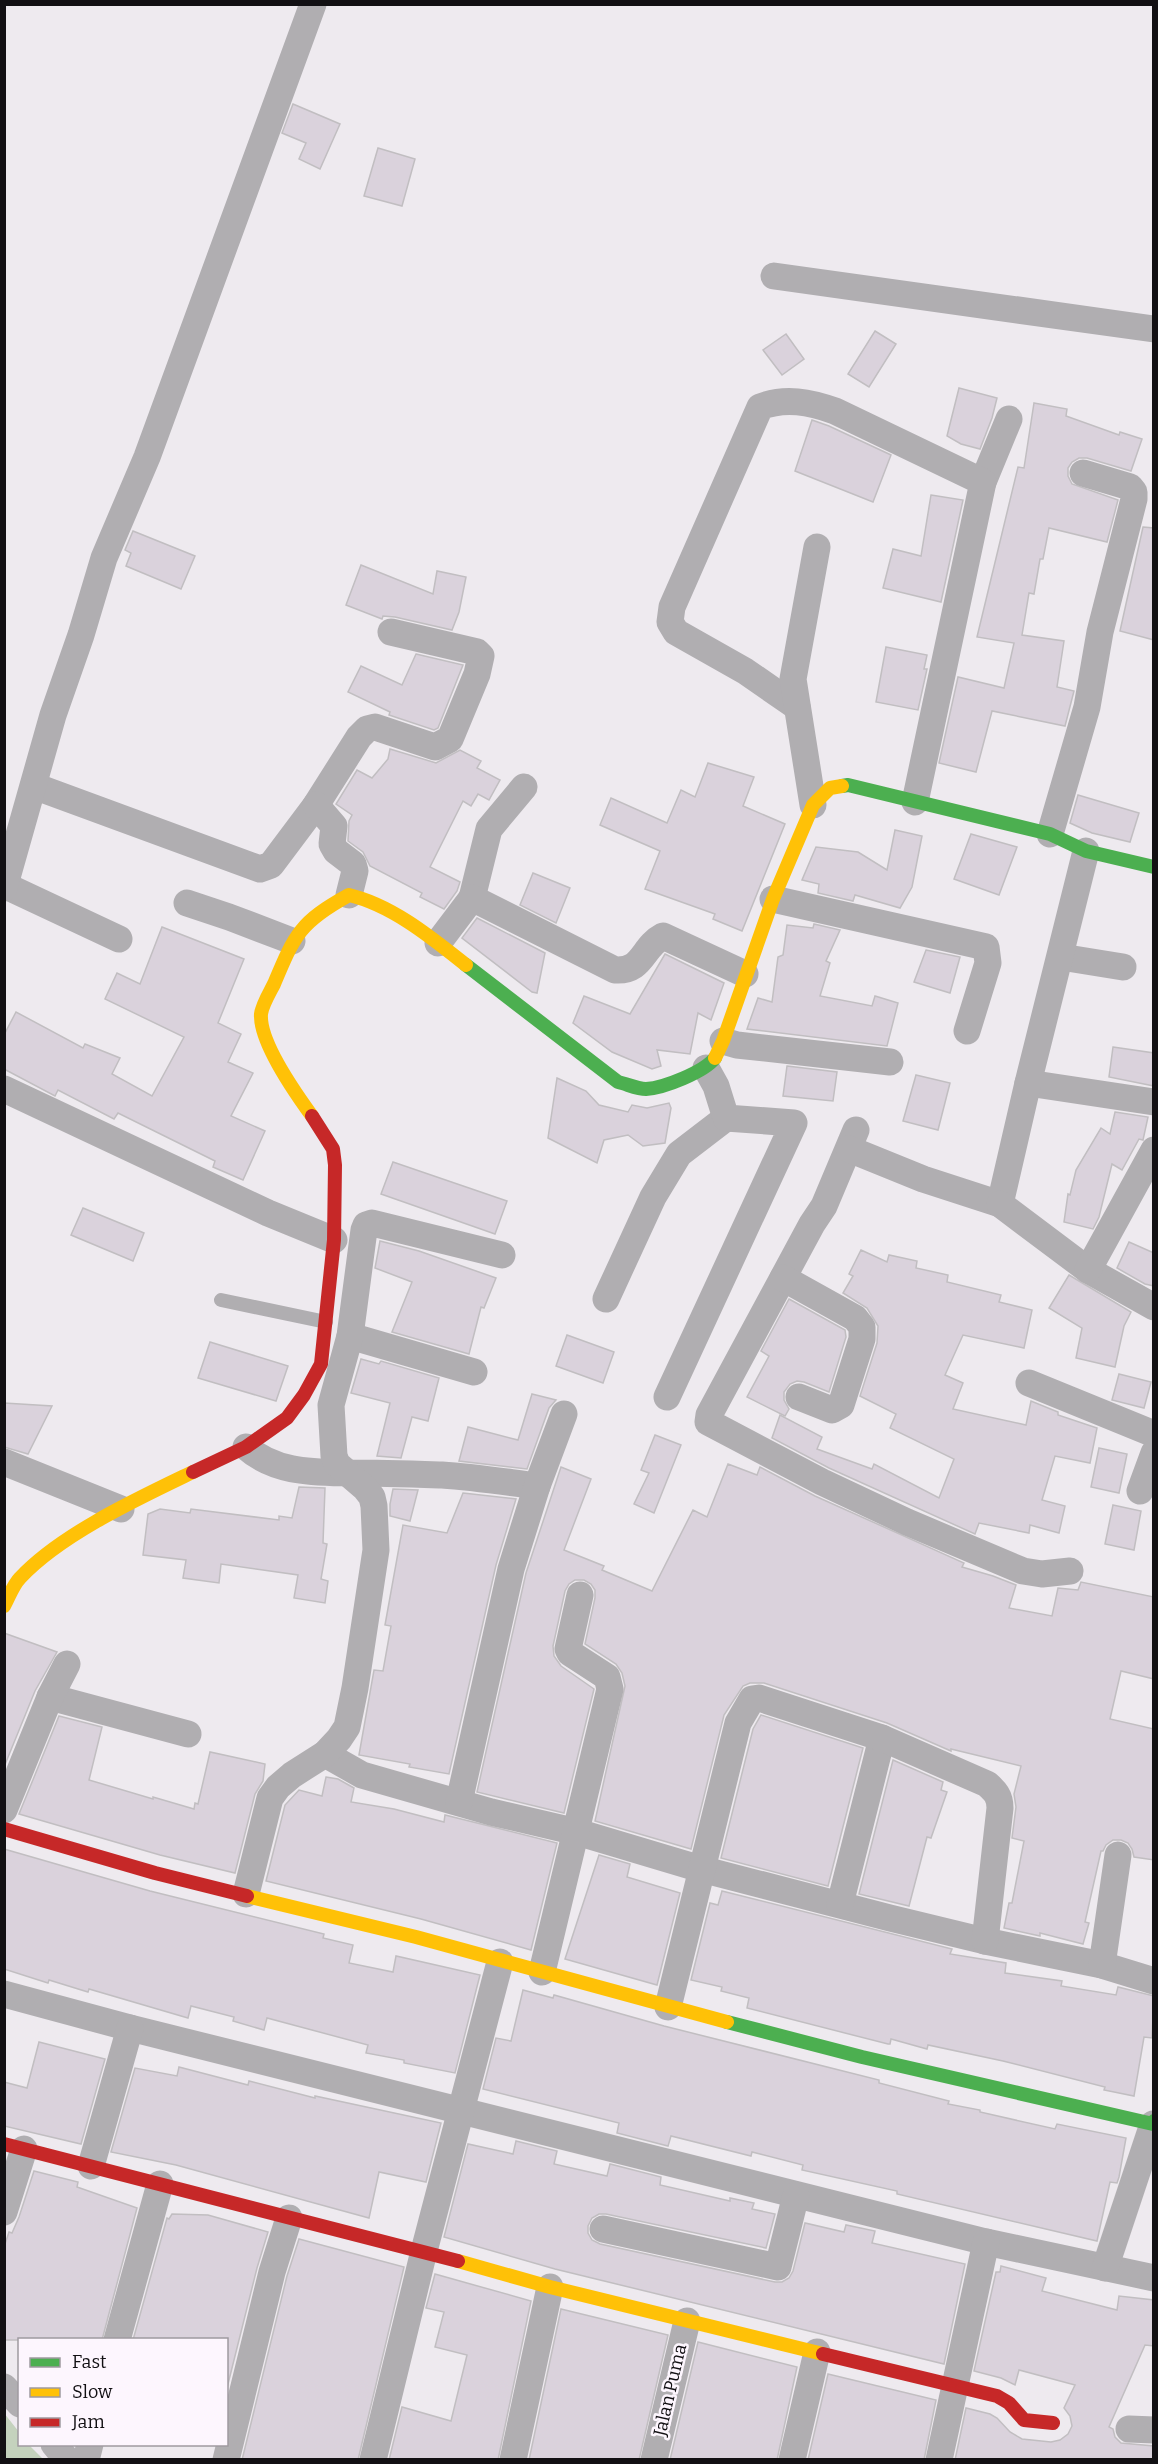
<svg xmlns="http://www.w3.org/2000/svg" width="1158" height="2464" viewBox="0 0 1158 2464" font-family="Bitter,serif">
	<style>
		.forest { fill: #c4d2bd }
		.building { fill: #dad2dc; stroke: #c1bec1; stroke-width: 1.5 }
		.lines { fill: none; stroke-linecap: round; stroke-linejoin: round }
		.lane { stroke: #b0aeb1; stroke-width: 14 }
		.street { stroke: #b0aeb1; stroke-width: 27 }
		.fast { stroke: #4caf50; stroke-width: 14 }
		.slow { stroke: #ffc107; stroke-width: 14 }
		.jam { stroke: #c62828; stroke-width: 14 }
		.labels { text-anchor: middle; stroke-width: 5; stroke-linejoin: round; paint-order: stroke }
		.street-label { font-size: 18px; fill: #121013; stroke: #fdf6fe }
	</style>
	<rect width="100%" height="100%" fill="#eeeaef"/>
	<!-- forest -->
	<path class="forest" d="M4,2413L19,2432L20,2444L29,2445L43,2459H5Z"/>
	<!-- building -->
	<g class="building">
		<path d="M293,104L340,124L320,169L299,159L306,143L282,133Z"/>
		<path d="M378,148L415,159L402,206L364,196Z"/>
		<path d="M875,331L896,344L869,387L848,374Z"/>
		<path d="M786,334L804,359L782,375L763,350Z"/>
		<path d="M959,388L997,398L992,418L980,449L961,444L947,436Z"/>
		<path d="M1034,403L1067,409L1066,416L1119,435L1120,432L1142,439L1131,471L1087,458H1079L1072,462L1068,468V476L1072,484L1118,500L1107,542L1049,528L1043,559H1040L1034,594L1029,593L1022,635L1064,641L1057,687L1074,691L1065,726L992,711L976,772L939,763L958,677L1004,688L1014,643L977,637L1018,467L1024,468Z"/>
		<path d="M812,420L829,426L891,455L873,502L795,471Z"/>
		<path d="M931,495L963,500L941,602L883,588L893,549L921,556Z"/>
		<path d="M1143,527L1154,528V640L1120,631Z"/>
		<path d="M133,531L195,556L181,589L126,566L131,553L125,550Z"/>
		<path d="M361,565L433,594L437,571L466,577L459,612L452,630L395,617L383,616L382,619L346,605Z"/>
		<path d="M886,647L927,655L924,669H927L918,710L876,702Z"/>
		<path d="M416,654L463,665L438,728L434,730L389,715L390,712L348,692L361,666L402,685Z"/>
		<path d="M390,749L436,763L460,750L481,761L477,768L500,780L489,800L478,794L471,806L463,801L430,867L460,882L457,891L444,909L420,897L422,893L370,866L363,852L348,841L349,821L352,815L336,804L357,770L372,778L388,759Z"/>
		<path d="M708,763L754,777L743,806L785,824L742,931L713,919L715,914L645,889L660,851L600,825L611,798L667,823L681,790L695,797Z"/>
		<path d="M1078,795L1139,813L1130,842L1092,833L1070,823Z"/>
		<path d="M895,830L922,836L912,887L900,908L855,895L853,901L818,893L819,884L802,880L816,847L858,852L887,870Z"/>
		<path d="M971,834L1017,847L999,895L954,879Z"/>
		<path d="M533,873L570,888L556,923L520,905Z"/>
		<path d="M477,918L545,953L537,993L532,992L462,938Z"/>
		<path d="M814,924L840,930L826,961L830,963L820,996L872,1006L875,996L898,1003L887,1046L747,1029L758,998L772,1002L778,957L783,955L787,925L813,928Z"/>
		<path d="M162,927L244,959L218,1023L241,1034L228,1062L253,1073L231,1116L265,1131L243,1180L213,1167L215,1161L118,1113L114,1119L58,1090L55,1096L4,1069V1035L16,1012L83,1048L85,1044L120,1058L112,1074L152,1096L184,1037L105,999L117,973L140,984Z"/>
		<path d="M926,950L960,957L950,993L914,982Z"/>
		<path d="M665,954L724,983L711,1020L698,1013L690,1054L657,1050L661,1066L652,1069L612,1052L573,1023L584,996L630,1014Z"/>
		<path d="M1113,1047L1154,1053V1086L1109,1077Z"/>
		<path d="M787,1066L837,1072L833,1101L783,1096Z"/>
		<path d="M916,1075L950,1083L938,1130L903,1121Z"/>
		<path d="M557,1078L586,1091L599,1105L628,1112L632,1105L647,1108L669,1103L671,1108L665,1143L643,1146L628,1135L604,1140L597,1163L548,1138Z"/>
		<path d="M1115,1112L1148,1117L1143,1140L1139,1139L1122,1170L1112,1164L1099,1217L1093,1229L1064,1222L1068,1194L1070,1195L1076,1170L1101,1128L1110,1134Z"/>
		<path d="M393,1162L507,1201L495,1234L381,1194Z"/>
		<path d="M83,1208L144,1233L133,1261L71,1235Z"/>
		<path d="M380,1241L419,1251L496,1278L484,1308L481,1307L469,1354L392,1332L412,1282L375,1268Z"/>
		<path d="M1129,1242L1154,1253V1286L1145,1284L1117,1268Z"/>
		<path d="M861,1250L887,1262L889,1255L917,1261L916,1268L948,1275L947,1282L1001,1295L999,1302L1032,1310L1024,1348L963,1335L945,1375L963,1383L953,1409L1026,1425L1031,1401L1058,1412V1415L1097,1428L1090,1463L1055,1456L1042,1500L1065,1506L1059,1533L1030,1525L1029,1533L979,1523L975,1534L829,1468L772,1438L780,1415L822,1437L817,1449L872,1469L874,1464L939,1498L954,1459L890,1428L896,1414L860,1396L877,1343L878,1326L867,1308L843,1293L853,1276L849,1274Z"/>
		<path d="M1069,1275L1131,1312L1124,1326L1115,1367L1076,1358L1082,1328L1049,1308Z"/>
		<path d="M789,1299L845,1330L846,1337L829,1392L804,1382L797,1381L790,1384L784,1392V1400L789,1409L785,1416L747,1397L769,1356L761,1351Z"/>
		<path d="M567,1335L614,1352L603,1383L556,1366Z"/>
		<path d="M210,1342L288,1366L276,1401L198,1378Z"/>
		<path d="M361,1359L379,1364L381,1361L439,1378L428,1421L412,1417L401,1458L377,1456L390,1403L351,1393Z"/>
		<path d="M1119,1374L1151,1382L1144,1408L1112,1400Z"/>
		<path d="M532,1394L556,1400L549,1408L527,1469L459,1461L468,1427L518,1440Z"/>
		<path d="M4,1403L52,1406L28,1454L4,1447Z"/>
		<path d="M655,1435L681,1445L654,1513L634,1504L649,1473L641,1470Z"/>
		<path d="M1099,1448L1127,1454L1119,1493L1091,1487Z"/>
		<path d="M728,1464L757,1475L760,1467L815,1496L964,1563L962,1567L993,1576L1016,1585L1009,1608L1052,1616L1058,1588L1078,1590L1081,1582L1154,1597V1679L1121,1671L1110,1719L1154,1729V1860L1134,1857L1132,1849L1128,1843L1121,1840H1113L1106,1845L1103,1851H1101L1085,1922L1089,1923L1083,1944L1040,1933V1936L1004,1928L1009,1903H1012L1024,1841L1012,1838L1016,1807L1014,1794L1021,1766L951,1749V1751L887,1723L764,1683H750L743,1686L724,1715L691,1849L595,1821L625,1686L622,1673L616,1664L585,1644L595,1598V1590L591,1584L584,1580H575L569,1584L565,1591L553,1646L554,1656L561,1666L594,1689L564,1813L477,1792L526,1573L561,1467L591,1479L564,1550L604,1566L602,1570L652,1591L693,1510L707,1517Z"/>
		<path d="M299,1487L325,1488L323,1543L327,1544L321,1579L328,1581L325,1603L294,1598L298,1575L221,1564L219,1583L183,1578L186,1560L143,1555L148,1514L160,1509L190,1513L191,1509L279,1520V1516L292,1518Z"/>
		<path d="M393,1489L418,1490L410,1521L390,1516V1504Z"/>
		<path d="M463,1493L516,1499L496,1565L449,1774L409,1767L410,1764L359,1755L374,1670L383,1671L391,1626L385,1625L403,1525L447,1533Z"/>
		<path d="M1113,1505L1141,1511L1134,1550L1105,1544Z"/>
		<path d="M4,1633L57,1652L35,1691L4,1767Z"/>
		<path d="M761,1715L863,1748L828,1886L721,1858L753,1729Z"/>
		<path d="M59,1716L102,1727L89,1780L153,1799V1797L194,1809L195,1803L198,1804L210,1752L265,1764L263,1781L255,1794L235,1873L160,1855L19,1814Z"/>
		<path d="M893,1760L943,1782L941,1790L947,1792L931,1838L927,1837L909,1906L859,1894Z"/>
		<path d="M326,1777L338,1779L354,1788L351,1802L394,1809L444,1822L445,1815L557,1843L531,1950L421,1919L266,1881L285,1805L299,1790L322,1796Z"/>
		<path d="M4,1849L150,1891L324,1934L323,1938L353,1945L349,1963L393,1972L396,1956L480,1975L455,2073L404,2063V2060L366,2053L368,2045L267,2018L264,2030L233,2021L234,2017L191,2006L188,2018L89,1989L88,1992L49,1980L48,1983L4,1969Z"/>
		<path d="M599,1855L630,1864L627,1877L680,1893L657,1985L565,1959Z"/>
		<path d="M722,1891L952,1949L950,1954L1006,1963L1005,1973L1062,1981L1061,1986L1116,1995L1118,1987L1154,1996L1152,2038L1144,2037L1134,2096L1104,2090L1105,2087L1003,2061L928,2045L927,2049L891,2039L890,2044H888L747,2008L749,1998L721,1991L722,1987L691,1980L710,1903L718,1905Z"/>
		<path d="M523,1990L553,1998L554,1995L664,2026L879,2080V2083L949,2101L948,2104L980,2110V2112L1055,2129L1057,2124L1126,2138L1119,2177L1117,2183L1110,2182L1097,2241L897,2194V2191L802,2170L803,2165L752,2152L751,2156L671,2136L668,2146L617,2133L619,2123L483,2089L496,2038L511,2041Z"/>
		<path d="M39,2042L105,2059L81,2144L4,2126V2082L27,2088Z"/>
		<path d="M179,2067L248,2085L249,2081L315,2098V2096L441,2123L426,2182L379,2172L369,2218L176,2165L111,2152L135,2068L177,2076Z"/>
		<path d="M516,2141L557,2151L554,2164L607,2176L610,2164L661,2177L660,2185L730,2201V2198L754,2203L752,2209L775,2214L766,2248L606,2214H599L592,2218L588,2226V2233L592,2240L600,2244L775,2282H782L789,2278L793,2271L805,2223L844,2232L846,2225L875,2231L872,2243L965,2264L944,2364L555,2269L444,2237L468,2144L513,2154Z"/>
		<path d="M34,2171L78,2182L77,2187L137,2208L102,2340H4V2247L9,2232L12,2233L19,2217Z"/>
		<path d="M172,2214L208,2215L268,2232L257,2268L226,2392V2340H133L167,2218L169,2219Z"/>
		<path d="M299,2239L404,2267L358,2460H242L287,2276Z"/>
		<path d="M1001,2266L1046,2278L1042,2291L1117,2310L1119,2296L1154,2300V2346L1145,2345L1109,2427L1113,2429L1115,2437L1121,2443L1154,2446V2460H955L966,2408L990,2414L997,2418L1010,2432L1022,2439L1051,2442L1060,2440L1068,2434L1072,2426L1070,2416L1064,2408L1075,2385L1019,2370L1015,2385L1001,2378L974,2371L996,2272H1000Z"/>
		<path d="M435,2274L531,2301L498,2460H389L402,2407L451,2421L467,2355L435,2347L444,2312L426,2308Z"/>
		<path d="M561,2309L668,2335L639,2460H529Z"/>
		<path d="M698,2342L797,2367L777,2460H670Z"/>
		<path d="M828,2374L936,2400L924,2460H808Z"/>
	</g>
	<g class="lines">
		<!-- lane -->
		<path class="lane" d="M221,1300L326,1322"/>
		<!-- street -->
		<g class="street">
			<path d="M774,276L1154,329"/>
			<path d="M983,482L1009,419"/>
			<path d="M797,707L745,671L676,632L670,622L672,607L760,407C785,397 810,402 835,411L983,482L915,802"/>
			<path d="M34,786L260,869L271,865L316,805L359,737L367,729L375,727L435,747L450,739L477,674L481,656L477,652L391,632"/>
			<path d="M316,805L334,826L332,844L336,851L353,864L355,871L349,895"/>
			<path d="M813,805L793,679L817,547"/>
			<path d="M1050,834L1087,707L1100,632L1134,499V492L1130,487L1083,473"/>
			<path d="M6,886L119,939"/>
			<path d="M4,888L53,715L81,635L104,558L147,457L313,4"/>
			<path d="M472,898L489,829L524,787"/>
			<path d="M773,899L986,947L988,963L967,1031"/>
			<path d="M187,903L229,917L292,941"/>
			<path d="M438,943L472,898L615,970C643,972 642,947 663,936L745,974"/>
			<path d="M1061,957L1123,967"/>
			<path d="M723,1041L737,1045L890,1062"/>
			<path d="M1028,1083L1154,1102"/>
			<path d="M4,1089L268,1213L334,1240"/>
			<path d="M856,1130L824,1206L812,1224L709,1415L708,1422L822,1482L907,1522L1023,1571L1042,1574L1070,1571"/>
			<path d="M849,1149L923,1179L1000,1204L1028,1083L1086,851"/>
			<path d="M1000,1204L1088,1270L1154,1307"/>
			<path d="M1088,1270L1154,1150"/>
			<path d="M783,1278L855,1318L862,1327V1339L841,1405L832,1410L799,1397"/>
			<path d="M606,1299L653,1197L679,1154L726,1118"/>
			<path d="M350,1336L474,1372"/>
			<path d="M1029,1383L1154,1434"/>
			<path d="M667,1397L794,1123L726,1118L716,1086L706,1068"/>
			<path d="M246,1447C275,1473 314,1472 350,1473C381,1473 411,1474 442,1475C474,1477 505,1482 537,1486"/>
			<path d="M4,1462L121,1509"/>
			<path d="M1140,1491L1154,1453"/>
			<path d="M50,1697L188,1734"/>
			<path d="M325,1754L362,1775L491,1812L577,1832L701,1869L890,1918L985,1941L1102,1965L1154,1981"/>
			<path d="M459,1802L511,1569L537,1486L564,1414"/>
			<path d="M4,1810L50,1697L67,1664"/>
			<path d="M246,1894L270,1798L278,1787L292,1775L325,1754L339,1739L347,1727L355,1688L376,1550L374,1506L372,1497L365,1488L337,1464L334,1456L331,1405L350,1336L364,1230L366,1225L372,1223L502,1255"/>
			<path d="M840,1904L882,1738"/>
			<path d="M1102,1965L1118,1855"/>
			<path d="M542,1972L610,1689L607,1677L570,1653L568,1649L580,1595"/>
			<path d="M4,1994L130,2028L986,2242L1154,2278"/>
			<path d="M668,2007L738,1723L752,1699L759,1698L882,1738L987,1784C995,1791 1000,1796 1000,1808L985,1941"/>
			<path d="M91,2166L130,2028"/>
			<path d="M4,2212L24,2149"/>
			<path d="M603,2229L778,2267L796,2195"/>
			<path d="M1105,2268L1153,2124"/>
			<path d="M117,2340L160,2184"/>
			<path d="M4,2387L20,2404"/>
			<path d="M1129,2429L1154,2430"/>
			<path d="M54,2444L67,2460"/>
			<path d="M86,2460L90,2444"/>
			<path d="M226,2460L272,2272L289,2218"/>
			<path d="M373,2460L424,2251L500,1962"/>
			<path d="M513,2460L550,2287"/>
			<path d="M654,2460L687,2321"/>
			<path d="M792,2460L817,2352"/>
			<path d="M939,2460L986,2242"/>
		</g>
		<!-- fast -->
		<g class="fast">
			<path d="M842,786L848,785L1050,834L1086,851L1154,867"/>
			<path d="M466,965L618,1082C627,1084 637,1089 646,1089C664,1088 704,1072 715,1058"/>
			<path d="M727,2022L862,2057L1153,2124L1154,2121"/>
		</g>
		<!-- slow -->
		<g class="slow">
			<path d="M715,1058L723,1041L773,899L813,805L830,788L842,786"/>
			<path d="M312,1116C296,1094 259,1042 261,1014C262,1005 270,992 274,984C295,934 300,922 349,895C392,905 432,938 466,965"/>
			<path d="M4,1606C9,1597 13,1585 20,1578C61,1534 139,1498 193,1472"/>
			<path d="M247,1896L416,1937L727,2022"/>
			<path d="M458,2261L550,2287L823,2354"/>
		</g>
		<!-- jam -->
		<g class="jam">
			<path d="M193,1472L246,1447L287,1418L304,1395L321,1364L334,1240L335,1165L333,1149L312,1116"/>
			<path d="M4,1829L155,1873L247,1896"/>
			<path d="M4,2144L458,2261"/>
			<path d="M823,2354L997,2396L1009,2403L1024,2420L1053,2423"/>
		</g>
	</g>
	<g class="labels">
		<!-- street labels -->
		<g class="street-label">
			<text transform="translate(670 2390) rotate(-77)" y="6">Jalan Puma</text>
		</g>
	</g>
	<!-- border -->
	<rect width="1158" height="2464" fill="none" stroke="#121013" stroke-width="12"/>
	<!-- legend -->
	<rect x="18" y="2338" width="210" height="108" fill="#fdf6fe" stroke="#9f9aa0" stroke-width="1.5"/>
	<rect x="30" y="2358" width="30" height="9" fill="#4caf50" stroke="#9f9aa0" stroke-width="1.5"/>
	<text x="72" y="2368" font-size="18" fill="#121013">Fast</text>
	<rect x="30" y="2388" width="30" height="9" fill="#ffc107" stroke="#9f9aa0" stroke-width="1.5"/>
	<text x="72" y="2398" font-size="18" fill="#121013">Slow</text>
	<rect x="30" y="2418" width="30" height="9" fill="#c62828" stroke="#9f9aa0" stroke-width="1.5"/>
	<text x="72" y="2428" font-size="18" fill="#121013">Jam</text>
</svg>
